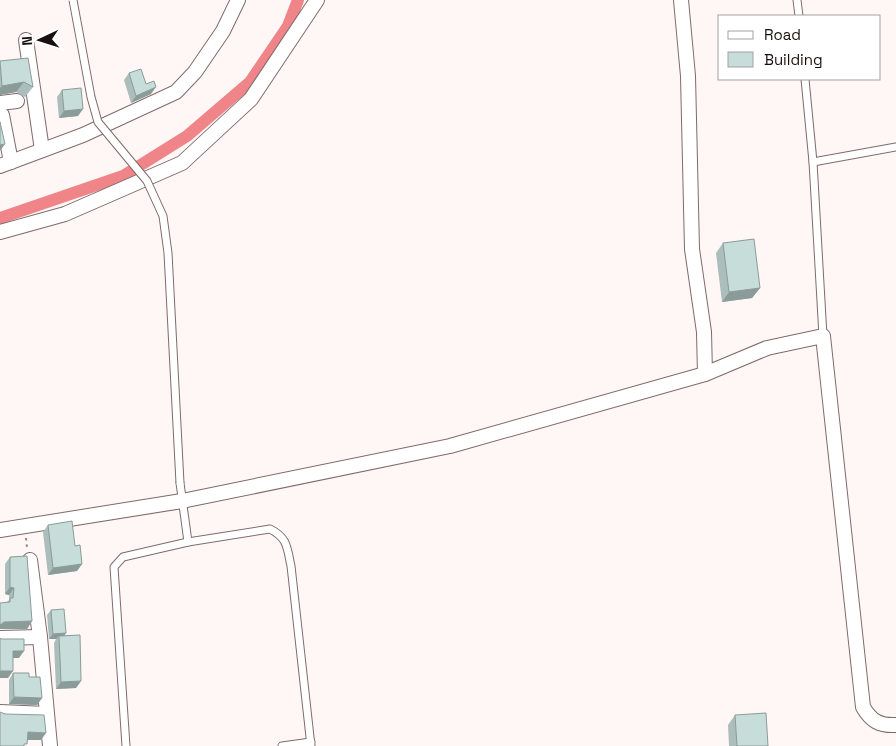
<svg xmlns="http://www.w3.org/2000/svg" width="896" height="746" viewBox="0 0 896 746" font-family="'Space Grotesk',sans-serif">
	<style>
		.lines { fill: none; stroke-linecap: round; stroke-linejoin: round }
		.canal { stroke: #ef8588; stroke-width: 12 }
		.lane-casing { stroke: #7f6b6b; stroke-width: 9 }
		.street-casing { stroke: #7f6b6b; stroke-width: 16 }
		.path { stroke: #908787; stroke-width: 2; stroke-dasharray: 2.5 4; stroke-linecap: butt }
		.lane { stroke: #fff; stroke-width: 7 }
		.street { stroke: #fff; stroke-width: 14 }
		.lane-bridge-casing { stroke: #7f6b6b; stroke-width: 9; stroke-linecap: butt }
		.lane-bridge { stroke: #fff; stroke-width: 7 }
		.wall { fill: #abbebb }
		.shaded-wall { fill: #8b9b98 }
		.building { fill: #c7ddd9; stroke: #8b9b98 }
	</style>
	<rect width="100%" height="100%" fill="#fff6f6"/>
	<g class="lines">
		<!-- canal -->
		<path class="canal" d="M0,218L123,176L187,136L250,82L288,26L298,0"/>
		<!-- lane casing -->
		<g class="lane-casing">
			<g id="lane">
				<path d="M797,0L799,16"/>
				<path d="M805,79L813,162L823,336"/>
				<path d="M813,162L896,147"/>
				<path d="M180,483L188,542"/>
				<path d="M126,746L114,567L123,557L188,542L270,529C288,538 287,548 291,566L311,746"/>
				<path d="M282,746L311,742"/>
			</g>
		</g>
		<!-- street casing -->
		<g class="street-casing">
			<g id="street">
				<path d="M681,0L688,76L692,249L704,332L705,374"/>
				<path d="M26,40L42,150"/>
				<path d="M0,103L17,101"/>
				<path d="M2,115L11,162"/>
				<path d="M0,166L83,135L176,92L195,72L223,31L238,0"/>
				<path d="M0,232L65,214L182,163L251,99L317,0"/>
				<path d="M0,530L182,501L450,446L705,374L767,348L823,336L863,707C871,721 880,726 896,725"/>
				<path d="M30,560L40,637L50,746"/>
				<path d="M0,638L40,637"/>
				<path d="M0,712L47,714"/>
			</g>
		</g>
		<!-- path -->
		<path class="path" d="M26,538L27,548"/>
		<!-- lane -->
		<use href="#lane" class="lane"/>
		<!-- street -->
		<use href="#street" class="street"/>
		<!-- lane-bridge casing -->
		<g class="lane-bridge-casing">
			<path id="lane-bridge" d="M73,0L91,97L98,122L147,181L163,216L168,253L180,483"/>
		</g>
		<!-- lane-bridge -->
		<use href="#lane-bridge" class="lane-bridge"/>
	</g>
	<!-- wall -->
	<g class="wall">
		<path d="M0,61L33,87L25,97L16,92L0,95Z"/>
		<path d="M129,73L146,84L151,94L131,103L124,80Z"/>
		<path d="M62,90L78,116L59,118L57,97Z"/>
		<path d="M723,243L760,288L752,298L722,302L716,253Z"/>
		<path d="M48,525L75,546L82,564L77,571L48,575L43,532Z"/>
		<path d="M10,557L32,621L27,629L7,602L9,600V595L5,594V564Z"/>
		<path d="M51,610L66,633L64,636L81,681L76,688L56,689L54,643L56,639H49L47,615Z"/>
		<path d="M13,673L29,677L42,698L37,705L9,704V680Z"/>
		<path d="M735,715L768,746H729L728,725Z"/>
	</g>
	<!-- shaded-wall -->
	<g class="shaded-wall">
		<path d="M24,82L16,92L0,95V88L2,86Z"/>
		<path d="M156,87L151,94L131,103L136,96Z"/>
		<path d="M83,109L78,116L59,118L64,111Z"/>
		<path d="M5,144L0,151V145Z"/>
		<path d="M760,288L752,298L722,302L729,292Z"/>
		<path d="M82,564L77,571L48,575L53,568Z"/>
		<path d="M10,587L14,588L9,595L5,594Z"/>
		<path d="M32,621L27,629H0V625L4,622Z"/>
		<path d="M66,633L62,639L59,636L56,639H49L53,634Z"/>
		<path d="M13,651H24L19,658H8Z"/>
		<path d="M0,671H13L8,678H0Z"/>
		<path d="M81,681L76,688L56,689L61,682Z"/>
		<path d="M14,697L42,698L37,705L9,704Z"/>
		<path d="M28,732L46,733L41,740H23Z"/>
	</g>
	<!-- building -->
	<g class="building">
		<path d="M28,58L33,87L24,82L2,86L0,61Z"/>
		<path d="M141,69L146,84L154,81L156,87L136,96L129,73Z"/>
		<path d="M81,88L83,109L64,111L62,90Z"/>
		<path d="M0,122L5,144L0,145Z"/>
		<path d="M754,239L760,288L729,292L723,243Z"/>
		<path d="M72,521L75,546L80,545L82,564L53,568L48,525Z"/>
		<path d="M27,556L32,621L4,622L0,625V603L10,602V598H13L14,588L10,587V557Z"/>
		<path d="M64,609L66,633L53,634L51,610Z"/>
		<path d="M80,635L81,681L61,682L59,636Z"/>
		<path d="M0,638L1,639H24V651H13V671H0Z"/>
		<path d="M13,673H29V677H40L42,698L14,697Z"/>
		<path d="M0,712L5,714L44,715L46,733L28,732L27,744H24V746H0Z"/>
		<path d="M766,713L768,746H737L735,715Z"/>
	</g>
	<!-- legend -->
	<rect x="718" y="15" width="162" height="65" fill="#ffffff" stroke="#a39f9f"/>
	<rect x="728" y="31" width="25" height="8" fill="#ffffff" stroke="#a39f9f"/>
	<text x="764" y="40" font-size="15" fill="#181010">Road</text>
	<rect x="728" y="52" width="25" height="15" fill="#c7ddd9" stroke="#a39f9f"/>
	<text x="764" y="65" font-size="15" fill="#181010">Building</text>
	<!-- north arrow -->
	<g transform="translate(40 40) rotate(266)" stroke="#ffffff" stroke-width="4" paint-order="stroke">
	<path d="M0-4L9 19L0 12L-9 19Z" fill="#181010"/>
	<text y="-8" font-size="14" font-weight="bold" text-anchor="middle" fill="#181010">N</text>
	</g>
</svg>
